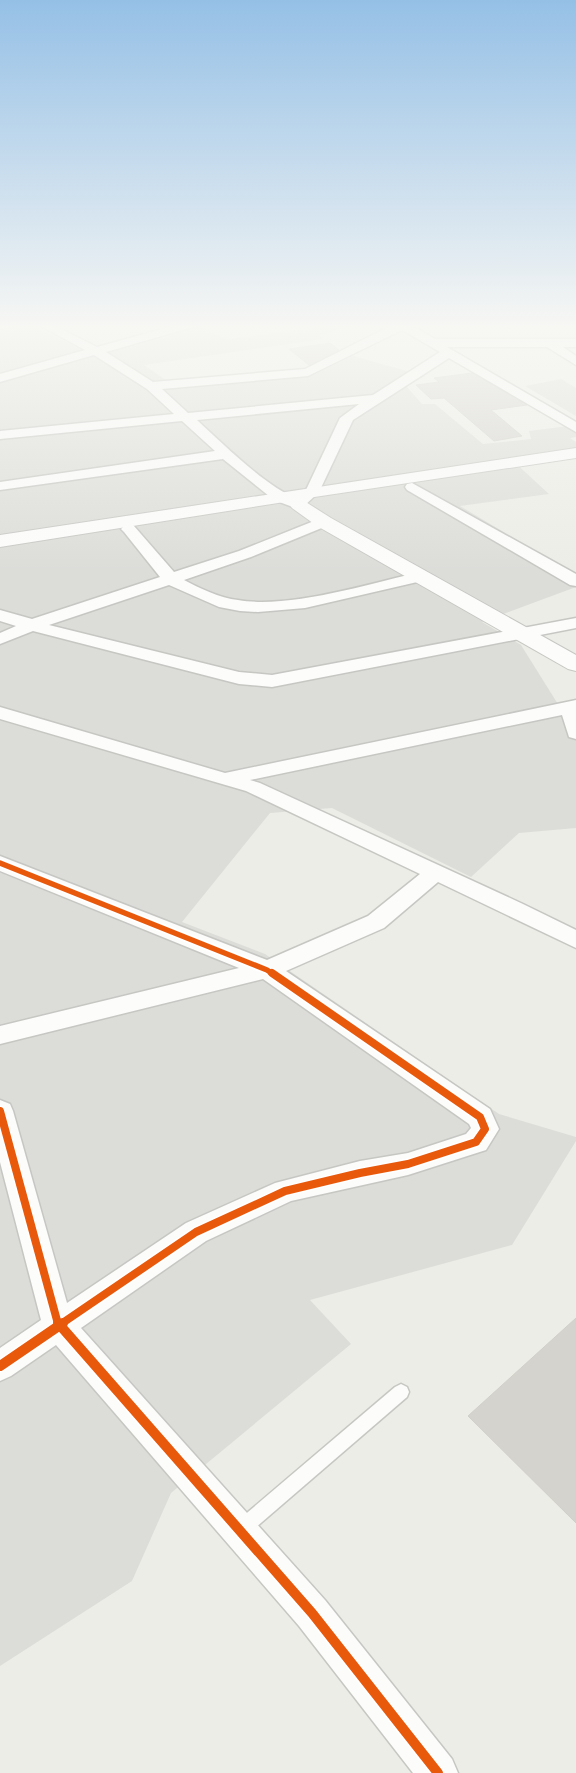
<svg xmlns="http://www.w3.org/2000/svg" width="576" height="1773" viewBox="0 0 576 1773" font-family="'Fira Sans Condensed',sans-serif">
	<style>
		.residential { fill: #dcdcd9 }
		.building { fill: #d4d3ce; stroke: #d0cfc8 }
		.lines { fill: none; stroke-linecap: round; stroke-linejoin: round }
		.service-casing { stroke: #c6c6c3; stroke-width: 3 }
		.minor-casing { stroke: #c6c6c3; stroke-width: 3 }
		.tertiary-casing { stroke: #c6c6c3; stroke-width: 2 }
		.service { fill: #fcfcfb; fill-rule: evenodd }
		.minor { fill: #fcfcfb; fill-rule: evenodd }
		.tertiary { fill: #fcfcfb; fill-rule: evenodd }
		.cycleway-far2-casing { stroke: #fff; stroke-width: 9 }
		.cycleway-far1-casing { stroke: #fff; stroke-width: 11 }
		.cycleway-casing { stroke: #fff; stroke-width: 13 }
		.cycleway-far2 { stroke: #e8590c; stroke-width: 5.5 }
		.cycleway-far1 { stroke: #e8590c; stroke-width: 8 }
		.cycleway { stroke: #e8590c; stroke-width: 10 }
	</style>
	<rect width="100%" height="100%" fill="#edede7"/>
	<!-- residential -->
	<g class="residential">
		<path d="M330,323H354L359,325L319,335L323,339L144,365L179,389L313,375L353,356L425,376L406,386L422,404H435L483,444L531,439L529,431L576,425V437L570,438L576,442V450L511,459L549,494L460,506L576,575V587L482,622L521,645L576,733V828L519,833L471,877L332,808L270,813L182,922L265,954L499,1114L576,1137V1141L512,1245L310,1300L351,1344L171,1493L132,1581L0,1666V332L30,325L95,356L200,328L228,339L336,326Z"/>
		<path d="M561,379L576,388V416L525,386Z"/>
	</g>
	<!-- building -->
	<g class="building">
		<path d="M330,343L339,350L309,365L289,349Z"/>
		<path d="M472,373L527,405L491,410L522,436L494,441L444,398L431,399L416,385L439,382L434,378Z"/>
		<path d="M576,1318V1523L468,1416Z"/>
	</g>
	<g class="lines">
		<!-- service casing -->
		<g class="service-casing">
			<path id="service" d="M401,1384L407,1387L409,1392L407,1397L247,1535L241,1538L235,1535L232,1529L235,1523L395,1387Z"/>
		</g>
		<!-- minor casing -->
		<g class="minor-casing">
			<g id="minor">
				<path d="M0,323H19L17,325L0,329Z"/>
				<path d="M35,323H49L97,347L184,323H202L200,325L106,352L153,382L305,369L394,324L393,323H407L435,339H576V347H563L576,356V365L547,347H447L576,422V432L449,358L353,420L319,492L303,507L298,509L274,500L223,459L0,490V482L215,451L182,421L0,439V431L174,414L147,389L94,355L0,382V374L85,350ZM402,330L440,352L373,395L188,413L162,389L308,376ZM359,404L340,418L306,490L296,498C266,487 221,442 197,420Z"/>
				<path d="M412,483L576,574V586L570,585L407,490L405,487L407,484Z"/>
				<path d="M324,517L329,519L332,522L329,525L251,557L184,580C199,588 220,598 238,600C288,609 369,584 420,572L426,574L428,577L426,580L305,608L258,612L240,611L219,607L169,585L49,625L239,672L272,675L576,618V628L272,687L239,684L33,631L0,644V633L16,626L0,621V610L32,619L160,577L124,532L121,529L124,526H134L174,572L239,551Z"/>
				<path d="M576,700V739L569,737L562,715L250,780L260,783L523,904L576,930V948L438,882L384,928L286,971L490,1109L499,1129L486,1150L408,1175L291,1201L206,1241L81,1328L325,1600L452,1759L458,1773H413L299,1626L56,1345L11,1376L0,1381V1348L41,1320L0,1162V1100L10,1104L13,1111L67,1303L186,1223L275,1183L360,1161L408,1153L466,1134L471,1128L469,1124L263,979L0,1044V1026L239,968L0,871V856L267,960L368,916L420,874L246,791L0,719V707L225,773Z"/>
			</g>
		</g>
		<!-- tertiary casing -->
		<g class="tertiary-casing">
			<path id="tertiary" d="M576,448V458L301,499L331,518L576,655V671L568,669L317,526L292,508L289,504L291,501L0,547V535Z"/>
		</g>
		<!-- service -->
		<use href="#service" class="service"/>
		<!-- minor -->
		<use href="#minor" class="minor"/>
		<!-- tertiary -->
		<use href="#tertiary" class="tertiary"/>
		<!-- cycleway-far2 casing -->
		<g class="cycleway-far2-casing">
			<path id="cycleway-far2" d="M0,863L267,970L273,974"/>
		</g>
		<!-- cycleway-far1 casing -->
		<g class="cycleway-far1-casing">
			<g id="cycleway-far1">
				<path d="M0,1111L58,1324"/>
				<path d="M61,1324L196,1232L285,1191L360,1173L408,1164L476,1142L485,1129L480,1117L272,973"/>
			</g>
		</g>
		<!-- cycleway casing -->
		<g class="cycleway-casing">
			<g id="cycleway">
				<path d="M58,1323L312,1613L438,1773"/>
				<path d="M0,1366L63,1323"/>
			</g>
		</g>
		<!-- cycleway-far2 -->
		<use href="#cycleway-far2" class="cycleway-far2"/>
		<!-- cycleway-far1 -->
		<use href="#cycleway-far1" class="cycleway-far1"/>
		<!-- cycleway -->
		<use href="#cycleway" class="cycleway"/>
	</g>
	<!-- sky -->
	<linearGradient id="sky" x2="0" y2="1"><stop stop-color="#95c0e6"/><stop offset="0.57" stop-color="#f7f7f4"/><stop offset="1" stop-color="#f7f7f4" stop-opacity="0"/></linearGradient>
	<rect width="576" height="571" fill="url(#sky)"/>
</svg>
